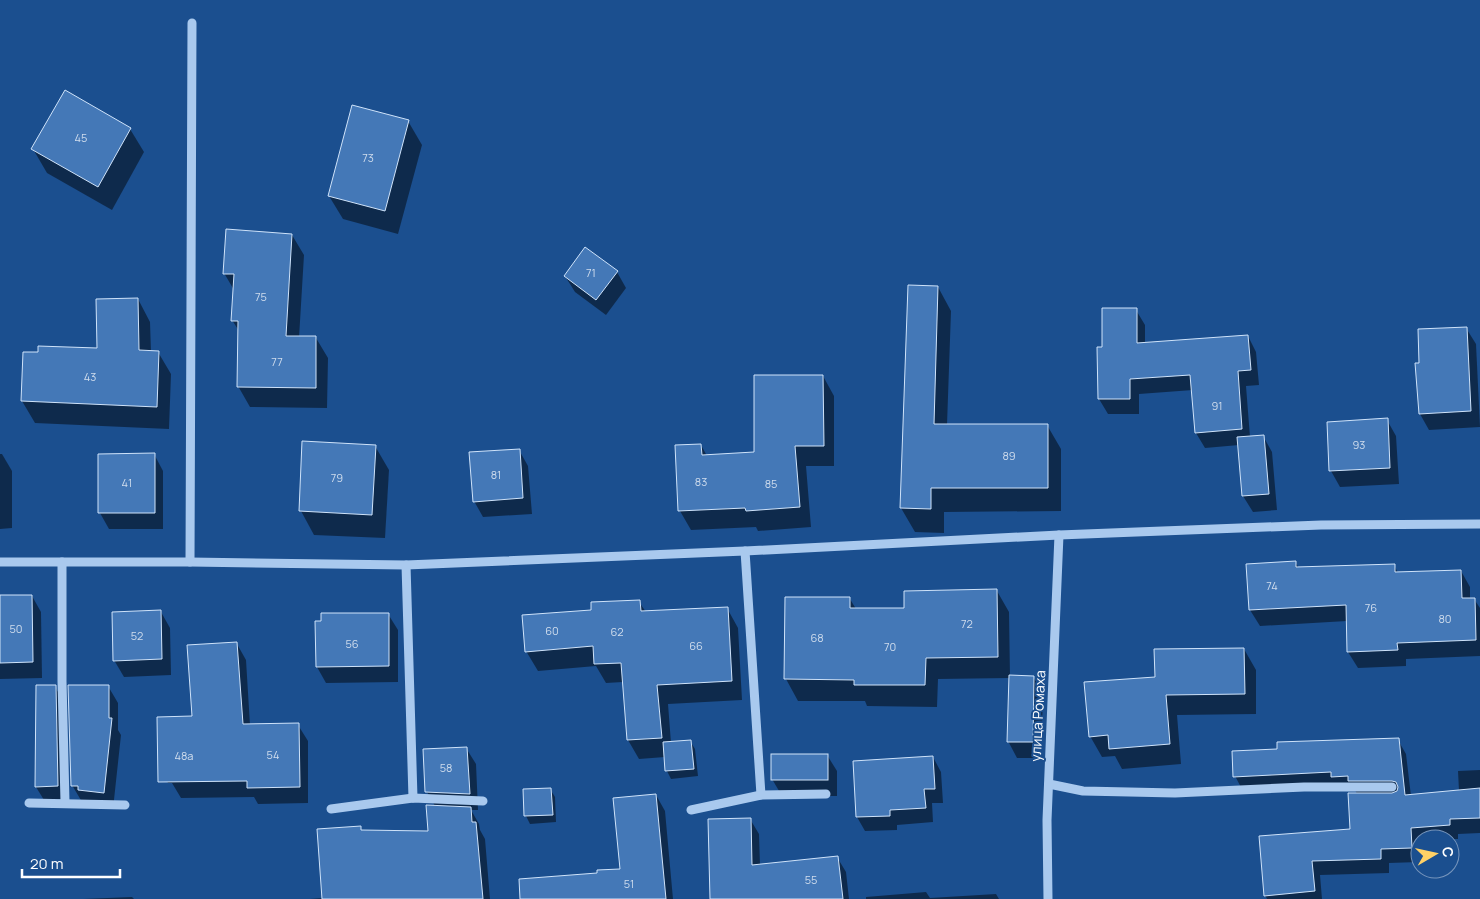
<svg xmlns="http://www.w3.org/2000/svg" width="1480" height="899" viewBox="0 0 1480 899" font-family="Manrope,sans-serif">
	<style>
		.shadow { fill: #0007 }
		.building { fill: #4478b7; stroke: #cfe3fa }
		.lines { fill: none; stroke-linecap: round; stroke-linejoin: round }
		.minor { stroke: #a9c9ee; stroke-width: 9 }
		.labels { text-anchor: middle; stroke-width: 4; stroke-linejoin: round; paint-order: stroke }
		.number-label { font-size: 11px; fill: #d0dded }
		.street-label { font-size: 14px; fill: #fff; stroke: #1b4f8f }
	</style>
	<rect width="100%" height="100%" fill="#1b4f8f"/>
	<!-- shadow -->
	<g class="shadow">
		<path d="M408,121L422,145L398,234L343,219L329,196Z"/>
		<path d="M130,129L144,152L112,210L47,173L33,149Z"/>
		<path d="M292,235L304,255L299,338H316L328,358L327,408L250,407L238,386L239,331L232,320L234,290L224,273Z"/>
		<path d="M617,272L626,288L606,315L575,292L565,276Z"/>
		<path d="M938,287L951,311L947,425H1047L1061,449V511L944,512V533L915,532L901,508Z"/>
		<path d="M138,299L150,322L151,352H158L171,374L169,429L35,423L22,401L39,354L98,350Z"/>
		<path d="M1136,310L1145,325V343L1248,336L1256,352L1259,385L1246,386L1250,437L1263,436L1272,452L1277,510L1253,512L1243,496L1239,445L1205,448L1196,433L1193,390L1139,394V414H1108L1099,399L1103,348Z"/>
		<path d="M1466,328L1476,344L1480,427L1429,430L1420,414Z"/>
		<path d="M823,376L834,396V466H806L811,527L758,531L756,527L691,530L680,511L701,445L707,456L755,453Z"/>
		<path d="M1387,420L1396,436L1399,484L1340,487L1331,471L1328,423Z"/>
		<path d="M375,446L389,470L385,538L314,535L301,511Z"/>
		<path d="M519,450L528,466L532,514L483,517L474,501Z"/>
		<path d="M0,454H2L12,471V528L0,529Z"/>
		<path d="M154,454L163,471V529H109L100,513V455Z"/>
		<path d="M1295,562L1299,568L1394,565L1398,573L1461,571L1470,587V599H1474L1480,608V656L1406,659V666L1358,668L1348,652L1347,621L1260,626L1250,610Z"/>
		<path d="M997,591L1009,612L1010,677L1034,678L1043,694L1041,758H1017L1008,741L1010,678L938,679L937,707L867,706L865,701H798L786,679L850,599L856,609H905Z"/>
		<path d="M0,596H32L41,612L42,678L0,679Z"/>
		<path d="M639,602L646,612L727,608L738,628L742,700L668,704L671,743L690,741L695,749L698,776L671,779L667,771L665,757L639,759L628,740L623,682L606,683L596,666L538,671L526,651L592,611Z"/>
		<path d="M161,612L170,628L171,675L124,677L114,660Z"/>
		<path d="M388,614L398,630V682L326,683L317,667Z"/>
		<path d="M237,644L246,660L250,725H298L308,741V803L258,804L254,797L181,798L172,783H168L159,767L193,718Z"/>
		<path d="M1244,649L1256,670V714L1177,715L1181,764L1122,769L1115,756L1102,757L1090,736L1156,678Z"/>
		<path d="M108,686L118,703V730L121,735L113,809L82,802L72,785Z"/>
		<path d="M55,687L63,700L65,799L44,800L36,787Z"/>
		<path d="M1398,740L1406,754L1411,796L1459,791L1458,771L1480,770V833L1458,834V839H1420L1419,862L1389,863V873L1320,875L1322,899H1267L1265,895L1351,830L1357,794L1355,790L1243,791L1235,776Z"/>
		<path d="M466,748L476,764L478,810H471L479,824L480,830L485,839L490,899H310L323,898L360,828L363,832L429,833L435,806L427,792Z"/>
		<path d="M827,755L837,771V796H782L772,779Z"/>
		<path d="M933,757L941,772L943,803H932L933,822L897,825V830L865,831L857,817Z"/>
		<path d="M550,789L555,797L556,822L530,824L526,816L524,791Z"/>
		<path d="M656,795L665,811L673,899H530L598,875L622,870Z"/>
		<path d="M750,819L759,834L760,865L837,857L846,872L849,899H712Z"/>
		<path d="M926,892L930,898L996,894L999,899H866V897Z"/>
		<path d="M132,897L134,899H83Z"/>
	</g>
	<!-- building -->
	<g class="building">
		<path d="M65,90L131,128L98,187L31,149Z"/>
		<path d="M352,105L409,120L385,211L328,196Z"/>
		<path d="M226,229L292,234L286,336H316V388L237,387L238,321H231L234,274H223Z"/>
		<path d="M585,247L618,271L596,300L564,276Z"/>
		<path d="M908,285L938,286L934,424H1048V488H931V509L900,508Z"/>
		<path d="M138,298L139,350L159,351L157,407L21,401L23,352H38V346L97,348L96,299Z"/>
		<path d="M1102,308H1137V343L1248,335L1251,370L1238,371L1242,429L1195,433L1190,375L1130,379V399H1098L1097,347H1102Z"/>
		<path d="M1467,327L1471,411L1419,414L1415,363H1419L1418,329Z"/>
		<path d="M754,375H823L824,446H795L800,507L746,511L745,508L678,511L675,445L701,444L702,455L754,452Z"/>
		<path d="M1388,418L1390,468L1329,471L1327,422Z"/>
		<path d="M1264,435L1269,494L1242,496L1237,437Z"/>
		<path d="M302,441L376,445L372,515L299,511Z"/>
		<path d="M520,449L523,498L473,502L469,452Z"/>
		<path d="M155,453V513H98V454Z"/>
		<path d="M1296,561V567L1395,564V572L1461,570L1462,598H1475L1476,640L1397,643L1398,650L1347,652L1346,605L1249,610L1246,564Z"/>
		<path d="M997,589L998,657L926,658L925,685H854V680L784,679L785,597H850V608H904V591Z"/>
		<path d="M0,595H32L33,662L0,663Z"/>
		<path d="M640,600L641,611L728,607L732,681L657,685L662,738L627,740L621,663L594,664L593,646L525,652L522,615L591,610V602Z"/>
		<path d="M161,610L162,659L113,661L112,612Z"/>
		<path d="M321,613H389V666L316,667L315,621H321Z"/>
		<path d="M237,642L243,724L299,723L300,787L247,788V781L158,782L157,717L192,716L187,645Z"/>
		<path d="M1244,648L1245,694L1166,695L1170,744L1109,749L1108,735L1089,737L1084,682L1155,677L1154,649Z"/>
		<path d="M1009,675L1034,676L1033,742H1007Z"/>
		<path d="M36,685H56L58,786L35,787Z"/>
		<path d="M68,685H109V718H112L104,793L78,790V786H71Z"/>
		<path d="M1399,738L1405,795L1480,788V818L1450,819V825L1411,828L1412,848L1381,849V859L1312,861L1315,891L1264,896L1259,836L1350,829L1348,793H1392L1397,791L1398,787L1396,782L1392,781H1348V776L1331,777V772L1233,777L1232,751L1277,749V742Z"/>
		<path d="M691,740L694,769L665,771L663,742Z"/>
		<path d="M467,747L470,794L425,792L423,749Z"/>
		<rect x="771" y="754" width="57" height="26"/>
		<path d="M933,756L935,789H924L926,808L890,810V816L856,817L853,761Z"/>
		<path d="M551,788L553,815L524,816L523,789Z"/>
		<path d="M656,794L666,899H520L519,879L597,873V870L620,869L613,798Z"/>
		<path d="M426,805L471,807L472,822H476L483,899H322L317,829L361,826V830L428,831Z"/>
		<path d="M751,818L752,865L838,856L843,899H710L708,819Z"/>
	</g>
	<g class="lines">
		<!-- minor -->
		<g class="minor">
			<path d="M745,551L761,795"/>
			<path d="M0,562H190L406,565L745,551L1059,535L1321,525L1480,524"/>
			<path d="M62,562V681L65,802"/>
			<path d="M190,562L192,23"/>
			<path d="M406,565L413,798"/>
			<path d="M1049,784L1083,791L1175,793L1304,787H1392"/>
			<path d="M29,803L125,805"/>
			<path d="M331,809L413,798L483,801"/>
			<path d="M691,810L761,795L826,794"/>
			<path d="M1048,899L1047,820L1059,535"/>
		</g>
	</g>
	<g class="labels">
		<!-- number labels -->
		<g class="number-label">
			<text x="81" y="142">45</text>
			<text x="368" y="162">73</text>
			<text x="591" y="277">71</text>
			<text x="261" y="301">75</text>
			<text x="277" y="366">77</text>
			<text x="90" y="381">43</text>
			<text x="1217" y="410">91</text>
			<text x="1359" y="449">93</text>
			<text x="1009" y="460">89</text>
			<text x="496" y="479">81</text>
			<text x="337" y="482">79</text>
			<text x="701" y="486">83</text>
			<text x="127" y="487">41</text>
			<text x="771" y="488">85</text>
			<text x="1272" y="590">74</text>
			<text x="1371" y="612">76</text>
			<text x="1445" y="623">80</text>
			<text x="967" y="628">72</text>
			<text x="16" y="633">50</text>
			<text x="552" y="635">60</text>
			<text x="617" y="636">62</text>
			<text x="137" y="640">52</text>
			<text x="817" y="642">68</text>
			<text x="352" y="648">56</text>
			<text x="696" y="650">66</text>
			<text x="890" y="651">70</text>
			<text x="273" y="759">54</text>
			<text x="184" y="760">48а</text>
			<text x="446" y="772">58</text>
			<text x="811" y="884">55</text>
			<text x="629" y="888">51</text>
		</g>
		<!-- street labels -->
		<g class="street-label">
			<text transform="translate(1038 716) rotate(-87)" y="5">улица Ромаха</text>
		</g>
	</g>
	<!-- north arrow -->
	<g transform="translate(1435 854) rotate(81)"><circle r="24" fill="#1b4f8f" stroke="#7695bc"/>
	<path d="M0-4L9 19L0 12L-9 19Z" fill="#ffd166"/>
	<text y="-8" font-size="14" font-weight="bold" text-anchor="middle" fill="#ffffff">С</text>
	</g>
	<!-- scale -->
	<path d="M22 869v8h98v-8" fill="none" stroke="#ffffff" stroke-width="2.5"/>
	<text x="30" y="869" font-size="15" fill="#ffffff" stroke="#1b4f8f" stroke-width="4" paint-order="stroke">20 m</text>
</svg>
